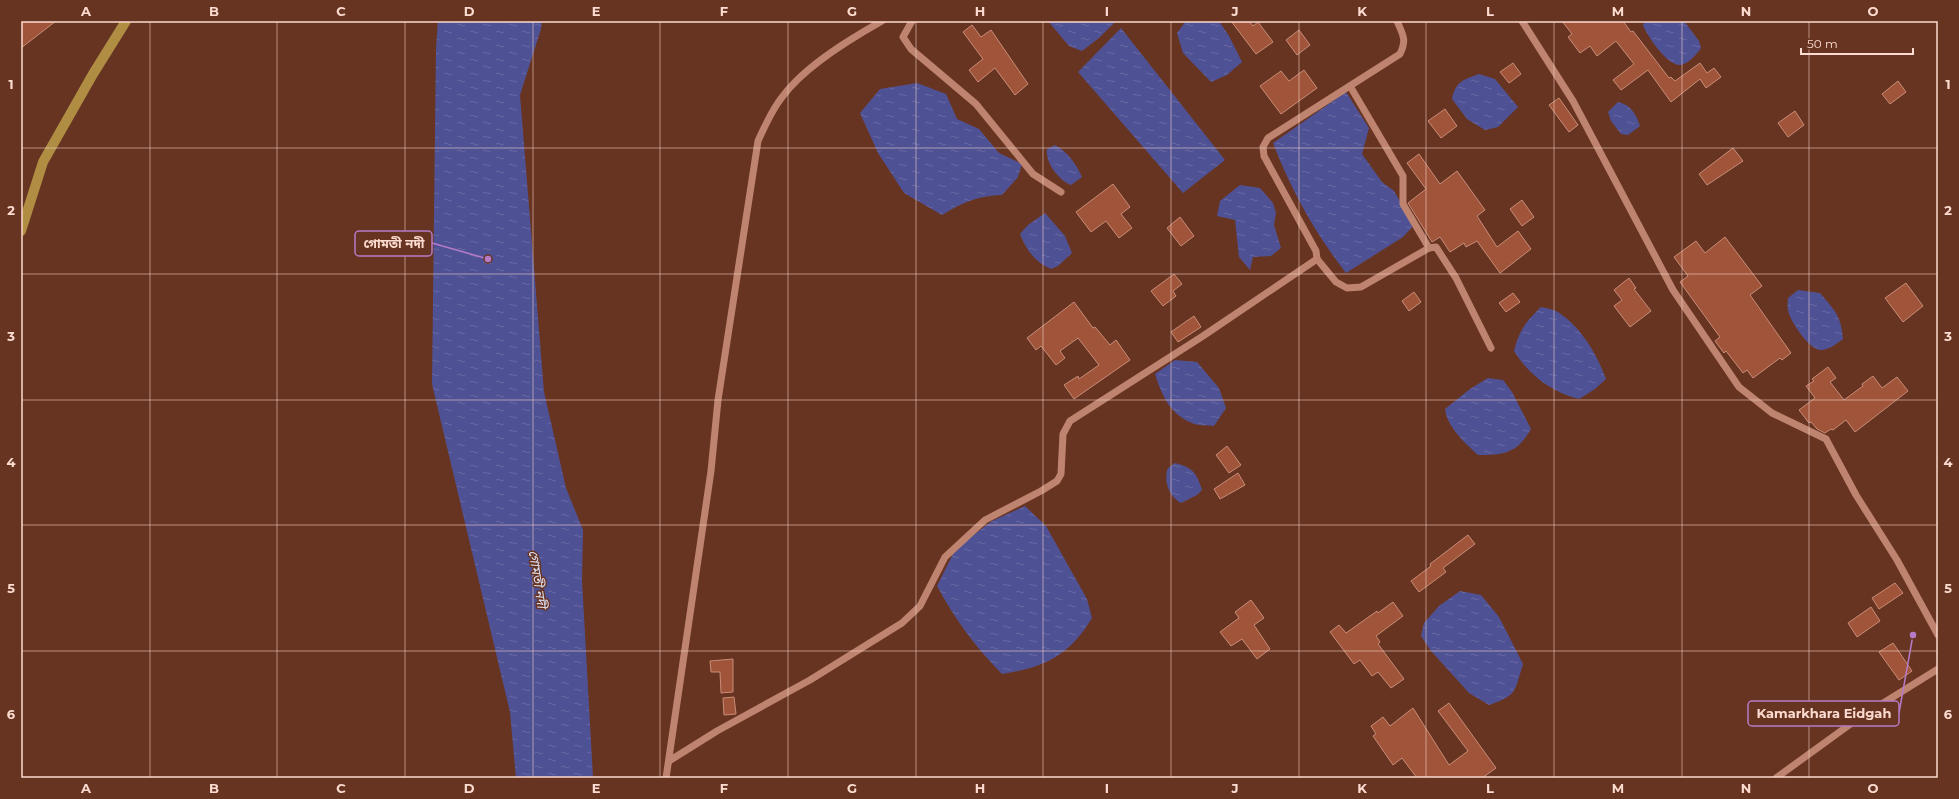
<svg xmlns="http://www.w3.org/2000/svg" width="1959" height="799" viewBox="0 0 1959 799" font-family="Montserrat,'Noto Sans Bengali',sans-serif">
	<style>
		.water { fill: url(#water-ripples) }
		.building { fill: #a05439; stroke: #c88d78 }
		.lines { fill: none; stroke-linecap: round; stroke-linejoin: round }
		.minor { stroke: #bf846f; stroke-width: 7 }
		.major { stroke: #af8e44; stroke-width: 10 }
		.grid { fill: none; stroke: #fcdbd0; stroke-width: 1; stroke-opacity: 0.55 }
		.labels { text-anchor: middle; stroke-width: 3; stroke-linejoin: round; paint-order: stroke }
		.water-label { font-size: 13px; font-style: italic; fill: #dde0f4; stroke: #683422 }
		.leader { fill: none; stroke: #b57bc7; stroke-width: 1.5 }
		.callout-dot { fill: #b57bc7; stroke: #683422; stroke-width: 1.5 }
		.callout { fill: #683422; stroke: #b57bc7; stroke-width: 1.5 }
		.callout-label { font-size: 13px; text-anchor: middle; font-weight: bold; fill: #fcdbd0 }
		.neatline { fill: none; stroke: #fcdbd0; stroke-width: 1.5 }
		.grid-label { font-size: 13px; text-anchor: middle; font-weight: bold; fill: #fcdbd0 }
	</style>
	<defs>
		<pattern id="water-ripples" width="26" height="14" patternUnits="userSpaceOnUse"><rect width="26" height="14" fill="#4f5195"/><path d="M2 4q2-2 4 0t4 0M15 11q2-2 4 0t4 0" fill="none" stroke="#6969a3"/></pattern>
	</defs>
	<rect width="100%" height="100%" fill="#683422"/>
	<!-- water -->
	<g class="water">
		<path d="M438,21H542L541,29L520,95L544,392L566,488L583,530L582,580L593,778H516L510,712L432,384L436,48Z"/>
		<path d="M1048,21H1116L1099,38L1082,51L1069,46Z"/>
		<path d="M1186,21H1219L1229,36L1242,62L1227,75L1211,82L1183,53L1177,33Z"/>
		<path d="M1645,21H1684L1699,41L1701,48C1696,55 1689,63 1681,65C1668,67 1647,36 1643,25Z"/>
		<path d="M1121,28L1225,160L1183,193L1078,72Z"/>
		<path d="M1479,74L1495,79L1518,107L1498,127L1485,130L1467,119L1452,99C1456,81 1463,80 1479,74Z"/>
		<path d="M917,83L946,94L957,119L979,129L999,153L1022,164L1018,177L1002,195C978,196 963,202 942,215L904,193L878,153L860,113L880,89Z"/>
		<path d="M1346,92L1369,128L1362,154L1382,182L1394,191L1414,225L1403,237L1346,273C1315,233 1291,190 1273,143Z"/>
		<path d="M1618,102C1631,105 1636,114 1640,126L1628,135L1621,134L1611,121L1608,112Z"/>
		<path d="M1055,145C1068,152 1076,164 1082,177L1071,185C1058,180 1045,162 1047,149Z"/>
		<path d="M1240,185L1260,188L1273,203L1276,213L1274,225L1281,248L1271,256L1253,257L1250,270L1239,257L1235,220L1217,216L1220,201Z"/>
		<path d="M1045,213L1065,236L1072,253L1058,266L1051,269C1036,263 1026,250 1020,234L1028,225Z"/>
		<path d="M1798,290L1820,293C1835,311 1841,315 1843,339C1836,344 1829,350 1821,350C1809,350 1790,321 1788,310C1787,307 1788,301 1788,298Z"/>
		<path d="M1541,307C1546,308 1552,309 1556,311C1580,325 1597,354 1606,379L1595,389L1579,399C1550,391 1530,376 1514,351C1520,329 1525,323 1541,307Z"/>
		<path d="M1175,360L1197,362L1219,388L1226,408L1214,426C1207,425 1198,426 1192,423C1170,414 1162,396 1155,374Z"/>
		<path d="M1488,378L1503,380L1512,392L1531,429C1517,453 1505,455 1478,455C1465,443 1447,427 1445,409L1470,389Z"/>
		<path d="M1175,463C1193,468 1196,472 1202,490L1197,495L1181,503C1169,497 1163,480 1168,468Z"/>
		<path d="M1025,506L1046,526L1087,599L1092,618C1069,656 1045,667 1002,674C975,647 955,619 937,586L956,548L992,521Z"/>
		<path d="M1460,591L1481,595L1499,617L1523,664C1514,692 1518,695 1489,705L1469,693L1431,651L1421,636L1424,623L1439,606Z"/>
	</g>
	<!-- building -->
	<g class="building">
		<path d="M21,21H56L21,48Z"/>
		<path d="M1231,21H1249L1253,26L1258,22L1273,42L1256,54Z"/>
		<path d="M1562,21H1623L1631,32L1633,31L1669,78L1671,77L1675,81L1700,63L1707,73L1714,68L1721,77L1706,88L1700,79L1671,102L1648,70L1621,90L1613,80L1634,64L1616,41L1597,56L1590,46L1580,53L1568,37L1572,34Z"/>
		<path d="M972,25L981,37L991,30L1028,84L1015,95L995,68L978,82L969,70L983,59L963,32Z"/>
		<path d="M1299,30L1310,45L1297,55L1286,40Z"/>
		<path d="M1513,63L1521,74L1509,83L1500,72Z"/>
		<path d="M1304,70L1317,88L1281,114L1260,86L1281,71L1289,81Z"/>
		<path d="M1898,81L1906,92L1890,104L1882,94Z"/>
		<path d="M1559,98L1578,125L1569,132L1549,105Z"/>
		<path d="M1445,109L1457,126L1441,138L1428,121Z"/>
		<path d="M1795,111L1804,125L1788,137L1778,123Z"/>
		<path d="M1733,148L1743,161L1707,185L1699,174Z"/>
		<path d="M1419,154L1440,184L1457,171L1485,210L1477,216L1497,247L1518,231L1531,249L1500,273L1477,241L1466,247L1464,243L1450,252L1440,237L1432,242L1408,203L1426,189L1407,163Z"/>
		<path d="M1113,184L1130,207L1121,214L1132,228L1119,238L1106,221L1091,232L1076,212Z"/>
		<path d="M1522,200L1534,217L1522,226L1510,209Z"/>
		<path d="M1180,217L1194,236L1181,246L1167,228Z"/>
		<path d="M1725,237L1762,286L1750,295L1791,353L1782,360L1780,358L1753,378L1747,370L1743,373L1726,351L1724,353L1715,341L1720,337L1680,282L1688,276L1674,257L1696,241L1705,253Z"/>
		<path d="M1174,274L1182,284L1173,291L1176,296L1163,306L1151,291Z"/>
		<path d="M1629,278L1636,288L1634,289L1651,311L1630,327L1614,306L1622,300L1614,290Z"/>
		<path d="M1906,283L1923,306L1903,322L1885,298Z"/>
		<path d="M1414,292L1421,302L1409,311L1402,301Z"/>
		<path d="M1513,293L1520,302L1506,312L1499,303Z"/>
		<path d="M1074,302L1093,328L1095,327L1110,345L1116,340L1130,360L1074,399L1064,385L1078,376L1079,379L1099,365L1078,338L1060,351L1065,358L1056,365L1041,346L1036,350L1027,338Z"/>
		<path d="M1194,316L1201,327L1178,342L1171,332Z"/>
		<path d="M1828,367L1836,378L1830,382L1844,400L1863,386L1862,384L1873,376L1882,388L1897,377L1908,391L1855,432L1846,420L1833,430L1831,429L1825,433L1817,429L1811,422L1809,423L1799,410L1815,398L1806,386L1814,381L1812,379Z"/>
		<path d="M1227,446L1241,465L1229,473L1216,455Z"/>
		<path d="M1238,473L1245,485L1220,499L1214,489Z"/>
		<path d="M1468,535L1475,544L1443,568L1446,572L1419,592L1411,581L1431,566L1430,564Z"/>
		<path d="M1895,583L1903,593L1879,609L1872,598Z"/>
		<path d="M1251,600L1264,618L1254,625L1270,649L1257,659L1242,639L1231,646L1220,632L1239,618L1235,612Z"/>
		<path d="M1393,602L1403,616L1376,636L1380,642L1378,644L1404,679L1391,688L1378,672L1372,676L1360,660L1354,664L1330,632L1339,625L1346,633L1377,611L1378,613Z"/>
		<path d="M1871,607L1880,621L1857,637L1848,623Z"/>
		<path d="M1893,643L1912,671L1899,680L1879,652Z"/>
		<path d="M733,659V692L721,693L720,672H711L710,661Z"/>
		<path d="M734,697L736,714L724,715L723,698Z"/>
		<path d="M1449,703L1496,768L1482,778H1417L1402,758L1393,765L1373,736L1376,734L1371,726L1383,717L1390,726L1413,708L1449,765L1468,751L1438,711Z"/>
	</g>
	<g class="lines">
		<!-- minor -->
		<g class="minor">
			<path d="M912,21L903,37L911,49L976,104L1033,174L1061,192"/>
			<path d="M1522,21L1573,101L1673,290L1739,387L1772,413L1826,439L1856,495L1897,560L1938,635"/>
			<path d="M1350,86L1403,176V204L1429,248"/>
			<path d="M1317,259L1336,282L1347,288L1361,287L1429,248L1436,247L1456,278L1491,348"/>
			<path d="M669,761L717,731L810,680L902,623L920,606L945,557L985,520L1041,491L1057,481L1061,474L1063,434L1070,421L1203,336L1317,259L1316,251L1264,156L1263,147L1268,138L1400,54C1407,40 1403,35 1397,21"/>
			<path d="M666,778L711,471L718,400L758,141C765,126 772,109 783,96C805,66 850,39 882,21"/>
			<path d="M1776,778L1856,720L1938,669"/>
		</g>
		<!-- major -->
		<path class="major" d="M21,231L43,162L93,74L126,21"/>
	</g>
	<!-- grid -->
	<path class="grid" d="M150,21V778M277,21V778M405,21V778M533,21V778M660,21V778M788,21V778M916,21V778M1043,21V778M1171,21V778M1299,21V778M1426,21V778M1554,21V778M1682,21V778M1809,21V778M21,148H1938M21,274H1938M21,400H1938M21,525H1938M21,651H1938"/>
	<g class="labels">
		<!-- water labels -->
		<g class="water-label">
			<text transform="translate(538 579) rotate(81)" y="5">গোমতী নদী</text>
		</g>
	</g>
	<!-- callouts -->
	<path class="leader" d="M488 259L432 243M1913 635L1899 713"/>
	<g class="callout-dot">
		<circle cx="488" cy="259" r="4"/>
		<circle cx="1913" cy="635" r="4"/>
	</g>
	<g class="callout">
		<rect x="355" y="231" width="77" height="25" rx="4"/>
		<rect x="1748" y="701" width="151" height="25" rx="4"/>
	</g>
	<g class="callout-label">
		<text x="394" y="248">গোমতী নদী</text>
		<text x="1824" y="718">Kamarkhara Eidgah</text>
	</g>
	<!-- border -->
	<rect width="1959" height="799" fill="none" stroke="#683422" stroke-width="44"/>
	<!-- scale -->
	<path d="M1801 48v6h112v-6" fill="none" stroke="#fcdbd0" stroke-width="2"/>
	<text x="1807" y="48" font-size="12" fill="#fcdbd0" stroke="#683422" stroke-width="3" paint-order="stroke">50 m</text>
	<rect x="22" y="22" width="1915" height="755" class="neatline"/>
	<g class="grid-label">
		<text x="86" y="16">A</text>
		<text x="214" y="16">B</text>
		<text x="341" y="16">C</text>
		<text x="469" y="16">D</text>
		<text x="596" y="16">E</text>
		<text x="724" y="16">F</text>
		<text x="852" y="16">G</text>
		<text x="980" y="16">H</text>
		<text x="1107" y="16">I</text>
		<text x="1235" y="16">J</text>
		<text x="1362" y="16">K</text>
		<text x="1490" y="16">L</text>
		<text x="1618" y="16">M</text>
		<text x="1746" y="16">N</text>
		<text x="1873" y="16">O</text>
		<text x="11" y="89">1</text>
		<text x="1948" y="89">1</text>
		<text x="11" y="215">2</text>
		<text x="1948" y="215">2</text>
		<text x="11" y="341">3</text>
		<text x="1948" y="341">3</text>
		<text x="11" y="467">4</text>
		<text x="1948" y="467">4</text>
		<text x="11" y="593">5</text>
		<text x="1948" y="593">5</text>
		<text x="11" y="719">6</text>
		<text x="1948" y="719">6</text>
		<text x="86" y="793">A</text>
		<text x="214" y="793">B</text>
		<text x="341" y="793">C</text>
		<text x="469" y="793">D</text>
		<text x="596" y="793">E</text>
		<text x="724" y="793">F</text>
		<text x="852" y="793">G</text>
		<text x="980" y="793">H</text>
		<text x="1107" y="793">I</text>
		<text x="1235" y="793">J</text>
		<text x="1362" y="793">K</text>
		<text x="1490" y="793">L</text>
		<text x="1618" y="793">M</text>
		<text x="1746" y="793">N</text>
		<text x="1873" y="793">O</text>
	</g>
</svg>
